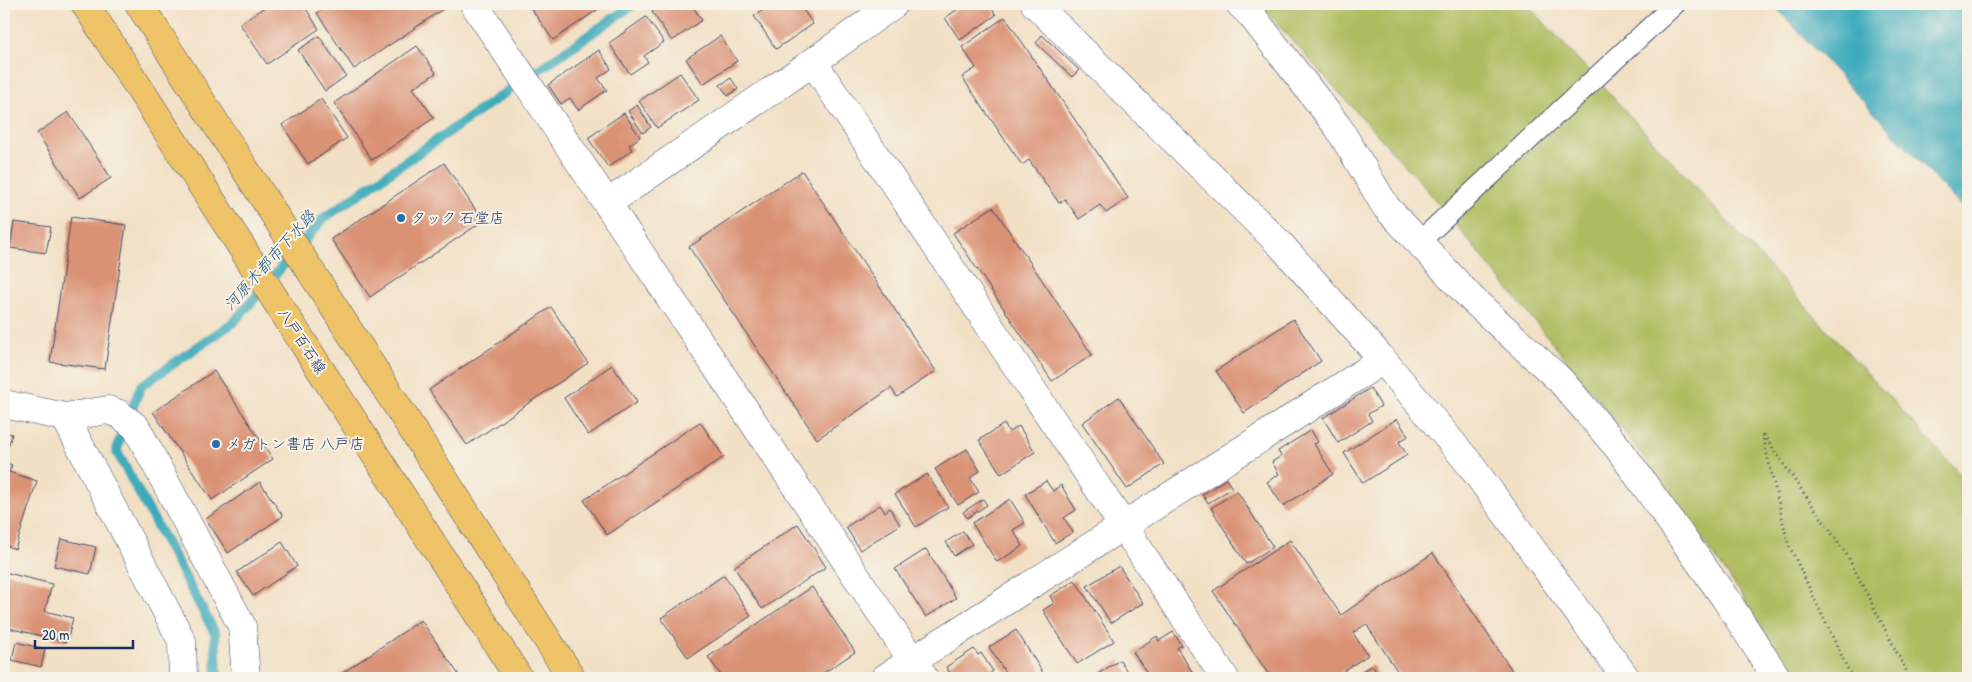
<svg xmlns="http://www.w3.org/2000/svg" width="1972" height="682" viewBox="0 0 1972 682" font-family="'Patrick Hand','Klee One',sans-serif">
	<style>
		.green { fill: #adbc5f; stroke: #64765e }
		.water { fill: #3dabbb; stroke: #2c6d8c }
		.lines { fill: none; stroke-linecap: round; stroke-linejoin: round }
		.stream { stroke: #3dabbb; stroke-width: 10 }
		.building { fill: #da9275 }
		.lane-casing { stroke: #3b4a6d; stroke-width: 22 }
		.street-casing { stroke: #3b4a6d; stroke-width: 29 }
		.primary-casing { stroke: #3b4a6d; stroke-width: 29 }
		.path { stroke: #3b4a6d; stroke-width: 3; stroke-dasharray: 1 4; stroke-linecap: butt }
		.lane { stroke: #fff; stroke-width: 20 }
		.street { stroke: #fff; stroke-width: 28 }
		.primary { stroke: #efc469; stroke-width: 28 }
		.poi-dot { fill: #1f6fb2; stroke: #f7f3e8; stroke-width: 2 }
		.labels { text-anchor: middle; stroke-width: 4; stroke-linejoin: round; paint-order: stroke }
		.poi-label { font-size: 15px; fill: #1b2f5e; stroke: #f7f3e8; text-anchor: start }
		.street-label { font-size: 15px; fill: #1b2f5e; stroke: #f7f3e8 }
		.water-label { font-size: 16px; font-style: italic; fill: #275a7f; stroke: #f7f3e8 }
	</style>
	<rect width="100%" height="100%" fill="#f7f3e8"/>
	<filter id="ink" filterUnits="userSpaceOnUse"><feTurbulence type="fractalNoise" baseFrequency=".02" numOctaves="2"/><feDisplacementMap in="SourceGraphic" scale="10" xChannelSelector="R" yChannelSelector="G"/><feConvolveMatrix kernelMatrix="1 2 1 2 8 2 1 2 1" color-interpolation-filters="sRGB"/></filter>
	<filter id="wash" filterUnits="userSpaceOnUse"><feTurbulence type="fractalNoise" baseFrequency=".0096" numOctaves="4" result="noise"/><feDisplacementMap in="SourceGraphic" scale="20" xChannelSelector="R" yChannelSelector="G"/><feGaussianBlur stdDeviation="1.12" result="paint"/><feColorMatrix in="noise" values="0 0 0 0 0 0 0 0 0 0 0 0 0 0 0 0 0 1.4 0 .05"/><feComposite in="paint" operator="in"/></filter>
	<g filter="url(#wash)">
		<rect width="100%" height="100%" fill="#f2e0c5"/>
		<!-- green -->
		<path class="green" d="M1259,4H1527L1960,474L1968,477V678H1794L1742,595L1646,460L1577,373L1423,185Z"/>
		<!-- water -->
		<path class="water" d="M1773,4H1968V214Z"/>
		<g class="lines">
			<!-- stream -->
			<path class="stream" d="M217,678L215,633L117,452L118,444L141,386L234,322L324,218L634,4"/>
		</g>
		<g id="blocks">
			<!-- building -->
			<g class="building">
				<path d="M269,4H303L319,29L267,64L240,24Z"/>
				<path d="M331,4H448L449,5L354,69L317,13Z"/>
				<path d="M528,4H606L553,40Z"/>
				<path d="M664,4H697L692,6L702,20L672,41L652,12Z"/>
				<path d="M772,4H799L813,24L776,49L754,16Z"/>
				<path d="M965,4H989L996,15L960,40L945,18Z"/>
				<path d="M646,17L664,42L644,56L648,62L630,74L609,43Z"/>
				<path d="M1005,17L1128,198L1106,213L1100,205L1079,219L1065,199L1059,203L1029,160L1022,165L962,77L976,68L962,47Z"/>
				<path d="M1042,35L1079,70L1072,77L1036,43Z"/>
				<path d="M319,36L346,76L325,91L298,50Z"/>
				<path d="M720,36L737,61L703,84L686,59Z"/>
				<path d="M417,46L436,73L413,88L434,118L372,160L334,103Z"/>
				<path d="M599,50L611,69L598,78L607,90L578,110L570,98L561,104L548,85Z"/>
				<path d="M680,73L699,100L657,128L639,101Z"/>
				<path d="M731,78L738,89L728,96L720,85Z"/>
				<path d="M321,99L347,138L308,164L282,125Z"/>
				<path d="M637,105L651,127L643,133L628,111Z"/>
				<path d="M68,112L111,178L80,198L37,133Z"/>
				<path d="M624,113L640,137L629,145L632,150L608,167L588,138Z"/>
				<path d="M4,136H8L5,188H4Z"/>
				<path d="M444,163L483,221L370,297L331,239Z"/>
				<path d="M802,171L936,371L897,397L891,388L817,439L689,247Z"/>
				<path d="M993,207L1092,355L1052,381L953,233Z"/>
				<path d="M71,217L126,225L105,369L50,362Z"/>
				<path d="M14,222L51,227L46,253L10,248Z"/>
				<path d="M551,307L588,363L467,445L429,390Z"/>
				<path d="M1293,319L1321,361L1244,413L1216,371Z"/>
				<path d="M612,365L637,402L588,435L564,398Z"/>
				<path d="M214,371L273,459L212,500L153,412Z"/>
				<path d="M1370,388L1381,406L1368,414L1372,421L1338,443L1323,418Z"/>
				<path d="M1119,397L1164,464L1127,489L1082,423Z"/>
				<path d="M1397,419L1408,436L1399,442L1407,455L1363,483L1344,453Z"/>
				<path d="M700,422L724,457L607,535L584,500Z"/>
				<path d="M1004,424L1009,432L1019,426L1035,452L1001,474L979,440Z"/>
				<path d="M1311,430L1318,442L1314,444L1333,474L1283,506L1267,482L1279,474L1272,462L1281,456L1278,451Z"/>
				<path d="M4,432L12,434L6,454L4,453Z"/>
				<path d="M967,449L980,471L970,478L979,492L958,505L935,469Z"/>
				<path d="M4,462L12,465L9,472L37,481L15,549L4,545Z"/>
				<path d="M927,474L948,507L916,527L895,494Z"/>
				<path d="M1226,479L1232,488L1208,503L1202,495Z"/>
				<path d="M1046,481L1053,491L1061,485L1076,510L1064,518L1073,532L1055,543L1025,494Z"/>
				<path d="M260,482L283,516L228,553L206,519Z"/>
				<path d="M1237,491L1273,547L1246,564L1211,508Z"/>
				<path d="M983,499L987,505L967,518L963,512Z"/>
				<path d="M1010,499L1025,523L1013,530L1023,546L997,562L972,523Z"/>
				<path d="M880,505L885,512L890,508L900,525L860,550L846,527Z"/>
				<path d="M798,524L826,567L762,609L734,567Z"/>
				<path d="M963,531L972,544L954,556L946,542Z"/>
				<path d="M61,539L96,547L90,574L54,566Z"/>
				<path d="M1290,540L1341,615L1433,553L1517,678H1402L1366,624L1353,633L1368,655L1333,678H1271L1213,591Z"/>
				<path d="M282,542L297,566L253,596L237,572Z"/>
				<path d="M926,549L956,598L926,617L895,569Z"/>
				<path d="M1119,566L1143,603L1111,623L1087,586Z"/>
				<path d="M4,572L52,584L45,611L73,618L67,642L4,627Z"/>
				<path d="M724,575L751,616L688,658L661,618Z"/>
				<path d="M1075,580L1114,641L1077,664L1043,610L1054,603L1050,596Z"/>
				<path d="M812,587L855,652L816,678H723L708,657Z"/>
				<path d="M421,620L461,678H335Z"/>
				<path d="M1016,630L1045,676L1041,678H1009L989,647Z"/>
				<path d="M1173,632L1182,645L1177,648L1196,678H1150L1133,652L1157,636L1159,641Z"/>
				<path d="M16,642L45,649L41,667L12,660Z"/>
				<path d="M974,649L978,655L981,653L993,671L989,674L991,678H947L946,676L950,673L946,667Z"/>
				<path d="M1120,660L1131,678H1091Z"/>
				<path d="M1372,665L1380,678H1350L1362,671Z"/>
			</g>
		</g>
	</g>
	<g filter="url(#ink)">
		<use href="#blocks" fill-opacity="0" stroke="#3b4a6d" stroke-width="1"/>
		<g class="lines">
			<!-- lane casing -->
			<g class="lane-casing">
				<path id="lane" d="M1418,243L1675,4"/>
			</g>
			<!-- street casing -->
			<g class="street-casing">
				<g id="street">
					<path d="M474,4L924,678"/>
					<path d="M1035,4L1280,244L1383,360L1469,463L1626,678"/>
					<path d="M1240,4L1252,16L1338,127L1386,207L1472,299L1560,380L1619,449L1725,598L1777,678"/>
					<path d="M813,62L1225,678"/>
					<path d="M608,203L813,62L894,4"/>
					<path d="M4,404L65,417L182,641L183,678"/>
					<path d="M65,417L108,410L119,414L136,427L242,626L246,678"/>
					<path d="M885,678L1383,360"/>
				</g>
			</g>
			<!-- primary casing -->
			<g class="primary-casing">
				<g id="primary">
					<path d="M85,4L519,678"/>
					<path d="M139,4L572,678"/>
				</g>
			</g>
			<!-- path -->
			<path class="path" d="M1852,678L1788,543L1762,433L1847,555L1910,678"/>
			<!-- lane -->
			<use href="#lane" class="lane"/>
			<!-- street -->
			<use href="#street" class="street"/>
			<!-- primary -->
			<use href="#primary" class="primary"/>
		</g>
	</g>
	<!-- markers -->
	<g class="poi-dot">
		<circle cx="401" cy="218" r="5"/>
		<circle cx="216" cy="444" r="5"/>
	</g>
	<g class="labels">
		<!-- poi labels -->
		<g class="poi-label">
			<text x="411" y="223">タック 石堂店</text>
			<text x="226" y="449">メガトン書店 八戸店</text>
		</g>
		<!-- street labels -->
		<g class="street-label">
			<text transform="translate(302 341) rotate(57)" y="5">八戸百石線</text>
		</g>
		<!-- water labels -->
		<g class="water-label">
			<text transform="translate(269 260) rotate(-48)" y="6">河原木都市下水路</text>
		</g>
	</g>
	<!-- margin -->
	<rect width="1972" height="682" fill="none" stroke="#f7f3e8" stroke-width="20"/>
	<!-- scale -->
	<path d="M35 640v8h98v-8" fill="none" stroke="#1b2f5e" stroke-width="2.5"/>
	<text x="42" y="640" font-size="15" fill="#1b2f5e" stroke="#f7f3e8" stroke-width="4" paint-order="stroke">20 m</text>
</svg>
